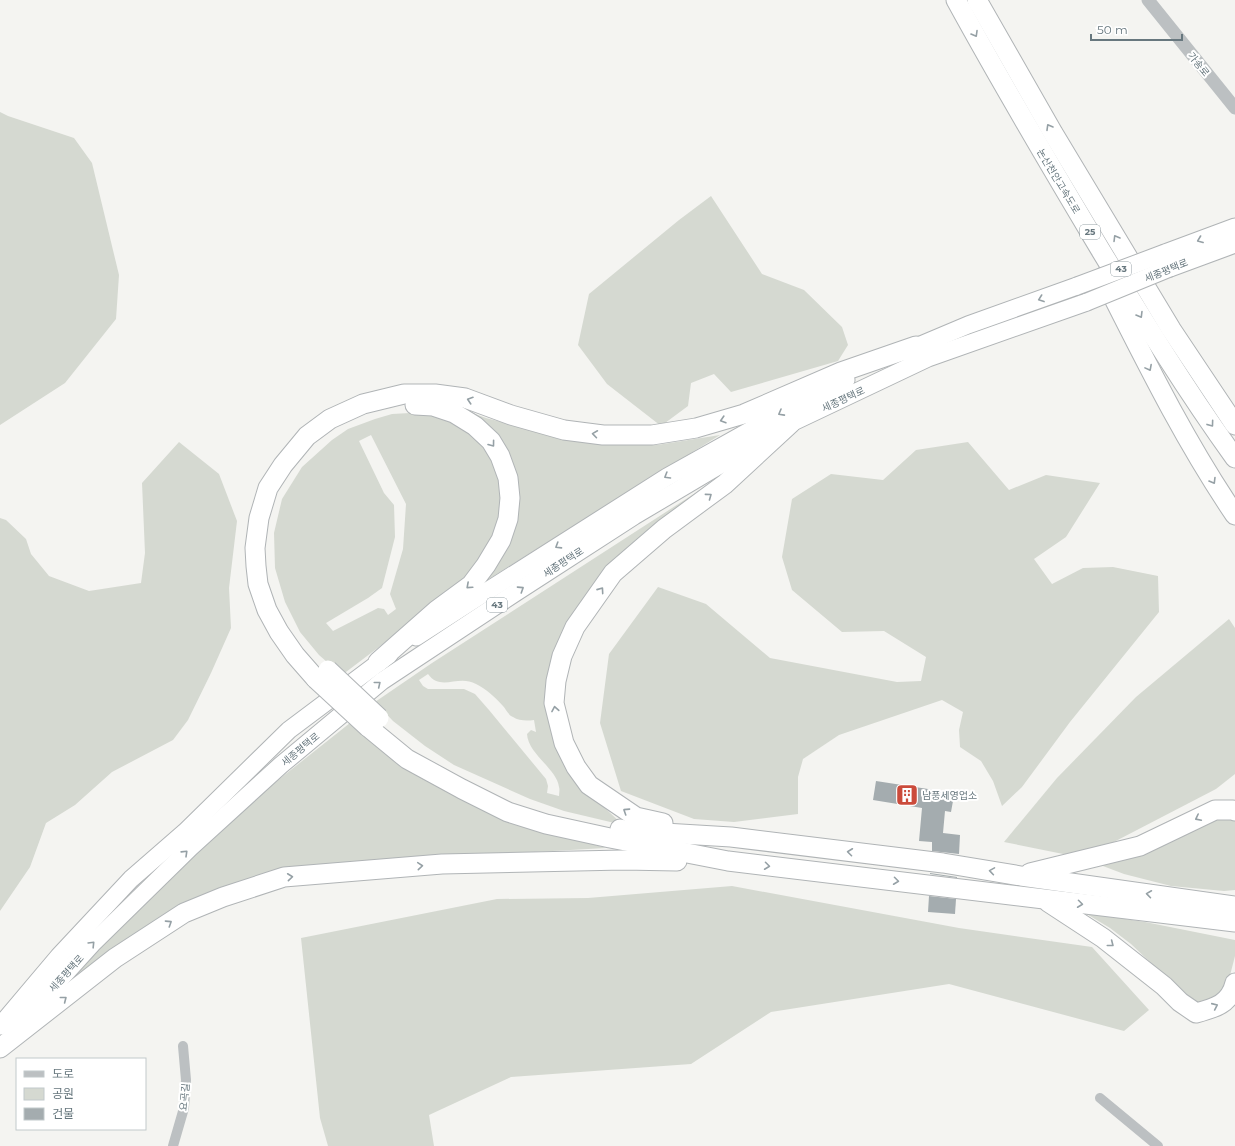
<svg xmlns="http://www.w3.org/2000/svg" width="1235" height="1146" viewBox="0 0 1235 1146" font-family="Montserrat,'Noto Sans KR',sans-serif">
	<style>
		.green { fill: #d5d9d1; fill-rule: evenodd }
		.building { fill: #a4acaf }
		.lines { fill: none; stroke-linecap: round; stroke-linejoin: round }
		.trunk-casing { stroke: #b0b4b6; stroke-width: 19 }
		.motorway-casing { stroke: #b0b4b6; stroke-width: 21 }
		.minor { stroke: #bcc0c2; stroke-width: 10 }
		.tertiary { stroke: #bcc0c2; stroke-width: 13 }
		.trunk { stroke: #fff; stroke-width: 17 }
		.motorway { stroke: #fff; stroke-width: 19 }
		.trunk-bridge-casing { stroke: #b0b4b6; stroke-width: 19; stroke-linecap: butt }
		.motorway-bridge-casing { stroke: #b0b4b6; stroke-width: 21; stroke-linecap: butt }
		.trunk-bridge { stroke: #fff; stroke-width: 17 }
		.motorway-bridge { stroke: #fff; stroke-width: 19 }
		.oneway { stroke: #95a0a5 }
		.labels { text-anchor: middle; stroke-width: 4; stroke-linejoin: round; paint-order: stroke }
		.shield { fill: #fff; stroke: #95a0a5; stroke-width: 1 }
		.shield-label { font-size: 9px; font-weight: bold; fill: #67777e }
		.street-label { font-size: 10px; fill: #67777e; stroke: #fff }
		.poi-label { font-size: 10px; fill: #67777e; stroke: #fff; text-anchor: start }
	</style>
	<rect width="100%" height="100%" fill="#f4f4f1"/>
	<!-- green -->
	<g class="green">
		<path d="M0,112L8,116L74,138L92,163L119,275L116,319L65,383L0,425Z"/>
		<path d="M711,196L762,274L804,290L842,327L848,345L838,361L731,392L714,374L691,383L688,406L661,426L607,384L578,345L589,294L679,220Z"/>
		<path d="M461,409L486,418L573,441L627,445H657L720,435L487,580L519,502Z"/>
		<path d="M410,413L435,414L457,422L486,446L504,490L497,536L466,581L342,675L319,655L300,632L285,602L275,568L274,533L282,499L302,467L332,440L348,429L375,419L392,414ZM371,435L406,504L403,549L390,594L396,609L388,615L384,609L378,608L333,631L326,623L368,598L382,588L395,537L394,505L384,493L359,441Z"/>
		<path d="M179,442L219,474L237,521L229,588L231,628L211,673L188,720L173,740L112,772L75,805L46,823L30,867L0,911V518L6,520L26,539L31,554L49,576L89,591L141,583L145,553L142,483Z"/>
		<path d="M968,442L1009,490L1046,475L1100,483L1066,537L1034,559L1052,584L1083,568L1113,567L1158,576L1159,612L1070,722L1022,787L1002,806L993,781L981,761L960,747L959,730L963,712L942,700L839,735L803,759L798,777V814L734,822L694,819L621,791L600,723L609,654L658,587L706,604L770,658L897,682L921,681L926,657L884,631L842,632L792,590L782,557L792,499L831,474L883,480L916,450Z"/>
		<path d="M717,479L625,555L549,684L592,796L623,825L564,811L530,799L454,765L425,746L393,721L375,702L432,663ZM428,674C441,692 458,674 476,684C486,689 495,697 503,706C506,709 508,715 513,717C519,721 527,721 534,720L536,732L531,730L527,734C528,754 557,769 559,787C560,790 559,793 559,796L547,793L548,786L546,779L489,710L475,694L464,689H428L423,686L419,680Z"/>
		<path d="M1229,619L1235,628V774L1216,789L1083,858L1004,842L1057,778L1136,697Z"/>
		<path d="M350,723L574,839L606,848L334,863L284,870L224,888L181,904L149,925L61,990L129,917L204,843L263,792Z"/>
		<path d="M1217,816L1235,819V890L1224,891L1171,886L1124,874L1095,863Z"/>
		<path d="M732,886L959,928L1092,947L1149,1010L1124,1031L949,984L771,1012L691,1064L511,1077L429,1115L434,1146H328L320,1118L301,938L497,899L588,898Z"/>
		<path d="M1085,913L1145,922L1235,940V956L1226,991L1200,1005L1175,986L1131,944L1110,928Z"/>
	</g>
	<!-- building -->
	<g class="building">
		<path d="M876,781L941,791L939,799L953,801L951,812L945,811L943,833L960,835L959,854L932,851V842L919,841L922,808L873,800Z"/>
		<path d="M930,873L957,877V878L930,874Z"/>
		<path d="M929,896L956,899L955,914L928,912Z"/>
	</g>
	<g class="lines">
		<!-- trunk casing -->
		<g class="trunk-casing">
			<g id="trunk">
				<path d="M1165,253L1235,227"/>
				<path d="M1170,268L1235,244"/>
				<path d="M904,352L968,325L1077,286"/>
				<path d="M416,637L478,597L667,477L808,398L846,380"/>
				<path d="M0,1026L59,956L131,879L185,832L289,730L389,655"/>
				<path d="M14,1030L92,944L191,847L281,765L382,681L515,593L634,516L791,423L928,358L1087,302"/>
			</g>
		</g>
		<!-- motorway casing -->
		<g class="motorway-casing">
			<g id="motorway">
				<path d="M956,0C1002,84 1051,167 1100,249C1143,320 1186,390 1235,458"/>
				<path d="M977,0L1053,133L1171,329L1235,425"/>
				<path d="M1103,277C1144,358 1184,440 1235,515"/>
				<path d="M378,662L437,610L471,585L486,565L501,540L508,519L510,498L508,478L500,456L491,441L475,426L454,413L433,406L415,405"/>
				<path d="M316,679L295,655L279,632L267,610L258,584L256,566L255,548L259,518L268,488L283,465L307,436L330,419L363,404L404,394H435L465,398L511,415L564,430L603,435H652L696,428L744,414L841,372L916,346"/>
				<path d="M368,727L407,759L462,789L508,812L546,824L610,838L728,861L1235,922"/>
				<path d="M663,823L636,817L589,785L576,767L564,743L554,703L556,681L562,656L575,627L613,573L664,529L725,484L791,423"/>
				<path d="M620,829L631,831L731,837L943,863L1021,876L1235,906"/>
				<path d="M1030,873L1140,846L1215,810H1233L1235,811"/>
				<path d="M1048,902L1103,938L1164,986L1180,1002L1196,1013C1215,1008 1230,1004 1235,983"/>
				<path d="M0,1048L115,958L184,913L223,897L284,877L442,864L623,860L677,861"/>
			</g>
		</g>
		<!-- minor -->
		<g class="minor">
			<path d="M1100,1098L1158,1146"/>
			<path d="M173,1146L184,1108L186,1080L183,1046"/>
		</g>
		<!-- tertiary -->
		<path class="tertiary" d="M1148,0L1235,108"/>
		<!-- trunk -->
		<use href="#trunk" class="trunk"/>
		<!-- motorway -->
		<use href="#motorway" class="motorway"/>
		<!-- trunk-bridge casing -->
		<g class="trunk-bridge-casing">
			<g id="trunk-bridge">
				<path d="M1077,286L1165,253"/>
				<path d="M1087,302L1170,268"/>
			</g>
		</g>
		<!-- motorway-bridge casing -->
		<g class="motorway-bridge-casing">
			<g id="motorway-bridge">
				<path d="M328,670L379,718"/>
				<path d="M316,679L368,727"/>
			</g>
		</g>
		<!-- trunk-bridge -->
		<use href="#trunk-bridge" class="trunk-bridge"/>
		<!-- motorway-bridge -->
		<use href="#motorway-bridge" class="motorway-bridge"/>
	</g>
	<!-- one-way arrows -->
	<defs><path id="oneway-chevron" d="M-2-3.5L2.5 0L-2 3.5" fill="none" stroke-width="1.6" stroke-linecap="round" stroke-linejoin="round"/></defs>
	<g class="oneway">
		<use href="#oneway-chevron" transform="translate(975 34) rotate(60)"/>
		<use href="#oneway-chevron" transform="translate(1049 127) rotate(-120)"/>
		<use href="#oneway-chevron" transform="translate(1116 238) rotate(-121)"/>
		<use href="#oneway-chevron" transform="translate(1200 240) rotate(159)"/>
		<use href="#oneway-chevron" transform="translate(1041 299) rotate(160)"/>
		<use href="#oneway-chevron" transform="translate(1140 315) rotate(59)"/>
		<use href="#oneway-chevron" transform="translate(1149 368) rotate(62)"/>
		<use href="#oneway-chevron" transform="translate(470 400) rotate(-162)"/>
		<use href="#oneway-chevron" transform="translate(781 413) rotate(151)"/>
		<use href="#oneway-chevron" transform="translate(723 420) rotate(163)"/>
		<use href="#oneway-chevron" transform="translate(1211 424) rotate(54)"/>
		<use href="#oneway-chevron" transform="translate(595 434) rotate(-172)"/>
		<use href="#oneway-chevron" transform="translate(492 444) rotate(53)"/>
		<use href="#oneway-chevron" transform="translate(667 476) rotate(149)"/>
		<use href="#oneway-chevron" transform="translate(1213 481) rotate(59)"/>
		<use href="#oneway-chevron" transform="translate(709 496) rotate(-36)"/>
		<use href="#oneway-chevron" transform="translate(558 546) rotate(148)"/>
		<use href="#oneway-chevron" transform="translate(469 586) rotate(138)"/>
		<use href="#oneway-chevron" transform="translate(521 589) rotate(-33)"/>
		<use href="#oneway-chevron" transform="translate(601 590) rotate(-55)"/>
		<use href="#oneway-chevron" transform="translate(378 684) rotate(-39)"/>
		<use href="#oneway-chevron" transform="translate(555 709) rotate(-100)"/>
		<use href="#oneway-chevron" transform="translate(626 811) rotate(-147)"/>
		<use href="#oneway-chevron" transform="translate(1198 818) rotate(153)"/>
		<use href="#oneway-chevron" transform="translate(850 852) rotate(-173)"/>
		<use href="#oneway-chevron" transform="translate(185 853) rotate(-44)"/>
		<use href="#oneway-chevron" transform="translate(420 866) rotate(-5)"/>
		<use href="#oneway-chevron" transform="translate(767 866) rotate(7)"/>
		<use href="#oneway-chevron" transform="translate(992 871) rotate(-171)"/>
		<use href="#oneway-chevron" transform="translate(290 877) rotate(-6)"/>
		<use href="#oneway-chevron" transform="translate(896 881) rotate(7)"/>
		<use href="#oneway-chevron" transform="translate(1149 894) rotate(-172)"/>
		<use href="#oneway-chevron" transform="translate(1080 904) rotate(7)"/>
		<use href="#oneway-chevron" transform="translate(169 923) rotate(-33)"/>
		<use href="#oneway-chevron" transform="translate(92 944) rotate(-46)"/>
		<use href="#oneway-chevron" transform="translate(1111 944) rotate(38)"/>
		<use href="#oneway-chevron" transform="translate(64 999) rotate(-38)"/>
		<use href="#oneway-chevron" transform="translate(1215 1006) rotate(-24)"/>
	</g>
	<!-- icons -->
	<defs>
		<g id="building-square" transform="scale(1.15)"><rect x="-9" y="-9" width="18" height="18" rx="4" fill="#cb4b3b" stroke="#fff"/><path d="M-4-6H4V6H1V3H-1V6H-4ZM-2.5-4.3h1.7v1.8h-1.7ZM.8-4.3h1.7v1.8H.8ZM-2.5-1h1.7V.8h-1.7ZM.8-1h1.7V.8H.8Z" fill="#fff"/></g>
	</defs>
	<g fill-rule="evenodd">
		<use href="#building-square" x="907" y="795"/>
	</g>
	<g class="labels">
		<!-- shield labels -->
		<g class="shield">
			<rect x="1080" y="225" width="20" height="14" rx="3"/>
			<rect x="1111" y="262" width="20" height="14" rx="3"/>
			<rect x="487" y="598" width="20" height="14" rx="3"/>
		</g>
		<g class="shield-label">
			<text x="1090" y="235">25</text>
			<text x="1121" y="272">43</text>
			<text x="497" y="608">43</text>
		</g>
		<!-- street labels -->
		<g class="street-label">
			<text transform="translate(1199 64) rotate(51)" y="4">가송로</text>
			<text transform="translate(1059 181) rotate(59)" y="4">논산천안고속도로</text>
			<text transform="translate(1166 270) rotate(-22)" y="4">세종평택로</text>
			<text transform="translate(843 399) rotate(-25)" y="4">세종평택로</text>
			<text transform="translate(563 562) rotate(-33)" y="4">세종평택로</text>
			<text transform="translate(300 749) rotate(-40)" y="4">세종평택로</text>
			<text transform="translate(66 973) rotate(-48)" y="4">세종평택로</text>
			<text transform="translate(184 1097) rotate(-84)" y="4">요곡길</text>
		</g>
		<!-- poi labels -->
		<g class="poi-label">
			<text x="922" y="799">남풍세영업소</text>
		</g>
	</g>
	<!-- legend -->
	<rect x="16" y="1058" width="130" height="72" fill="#ffffff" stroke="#c2c9cb"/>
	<rect x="24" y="1071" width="20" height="6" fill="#bcc0c2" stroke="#c2c9cb"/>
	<text x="52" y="1078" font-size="12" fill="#67777e">도로</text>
	<rect x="24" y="1088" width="20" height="12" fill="#d5d9d1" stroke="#c2c9cb"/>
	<text x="52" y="1098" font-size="12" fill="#67777e">공원</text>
	<rect x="24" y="1108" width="20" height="12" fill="#a4acaf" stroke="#c2c9cb"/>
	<text x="52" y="1118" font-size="12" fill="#67777e">건물</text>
	<!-- scale -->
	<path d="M1091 34v6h91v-6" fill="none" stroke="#67777e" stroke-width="2"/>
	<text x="1097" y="34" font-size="12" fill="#67777e" stroke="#ffffff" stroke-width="3" paint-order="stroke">50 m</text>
</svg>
